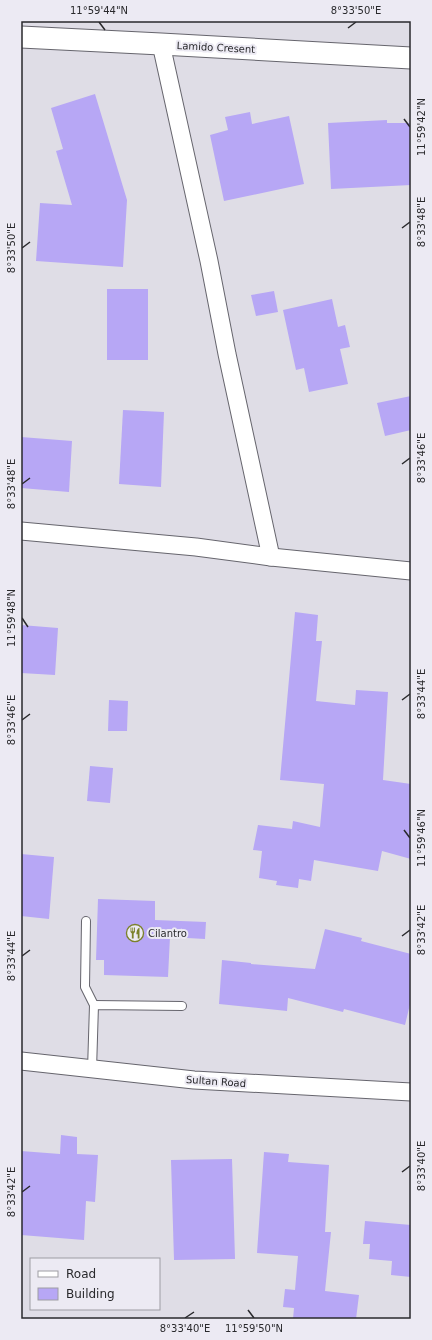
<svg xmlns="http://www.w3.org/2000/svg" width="432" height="1340" viewBox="0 0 432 1340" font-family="'DejaVu Sans',sans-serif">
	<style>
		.building { fill: #b7a7f5 }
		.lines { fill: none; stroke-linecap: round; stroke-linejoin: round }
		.service-casing { stroke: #66656d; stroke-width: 10 }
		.minor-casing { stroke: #66656d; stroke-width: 19 }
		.tertiary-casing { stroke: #66656d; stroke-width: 23 }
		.service { stroke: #fff; stroke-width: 8 }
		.minor { stroke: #fff; stroke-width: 17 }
		.tertiary { stroke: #fff; stroke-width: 21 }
		.ticks { fill: none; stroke: #29292c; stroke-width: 1.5 }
		.labels { text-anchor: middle; stroke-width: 4; stroke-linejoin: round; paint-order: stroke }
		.street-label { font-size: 10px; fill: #29292c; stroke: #eceaf3 }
		.poi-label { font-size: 10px; fill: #29292c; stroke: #eceaf3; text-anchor: start }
		.neatline { fill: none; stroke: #29292c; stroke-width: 1.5 }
		.ticks-label { font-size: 10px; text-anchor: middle; fill: #29292c }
	</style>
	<rect width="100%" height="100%" fill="#dfdde6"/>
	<!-- building -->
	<g class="building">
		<path d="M95,94L127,200L123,267L36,261L40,203L72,205L56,151L63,149L51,108Z"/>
		<path d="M250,112L252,124L289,116L304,184L224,201L210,135L228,130L225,117Z"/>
		<path d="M387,120V123H411V185L331,189L328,123Z"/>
		<rect x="107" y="289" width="41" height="71"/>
		<path d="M274,291L278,312L256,316L251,295Z"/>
		<path d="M332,299L338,327L345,325L350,347L340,349L348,384L309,392L304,368L296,370L283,310Z"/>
		<path d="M411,396V430L385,436L377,403Z"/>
		<path d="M123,410L164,412L161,487L119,484Z"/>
		<path d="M21,437L72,441L69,492L21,488Z"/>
		<path d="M295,612L318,615L316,641H322L316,701L355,705L356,690L388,692L383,780L411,784V859L382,851L378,871L314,860L311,881L299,879L298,888L276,885L277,881L259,878L262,851L253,850L258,825L292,829L293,821L320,827L324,784L280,780Z"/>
		<path d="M21,625L58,628L55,675L21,673Z"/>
		<path d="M109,700L128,701L127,731H108Z"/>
		<path d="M90,766L113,768L110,803L87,801Z"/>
		<path d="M21,854L54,857L49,919L21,916Z"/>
		<path d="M98,899L155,901V920L206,922L205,939L170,937L168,977L104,975V960H96Z"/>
		<path d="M325,929L362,938L361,941L411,954V1000L405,1025L344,1009L343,1012L288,998L287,1011L219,1004L222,960L251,963V964L315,969Z"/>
		<path d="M61,1135L77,1137V1154L98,1155L95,1202L86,1201L84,1240L21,1235V1151L60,1154Z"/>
		<path d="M264,1152L289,1154L288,1162L329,1165L325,1232H331L325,1291L359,1295L356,1319H293L294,1308L283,1307L285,1289L295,1290L298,1256L257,1253Z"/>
		<path d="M232,1159L235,1259L174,1260L171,1160Z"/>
		<path d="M365,1221L411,1225V1277L391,1275L392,1261L369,1259L370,1244H363Z"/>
	</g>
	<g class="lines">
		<!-- service casing -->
		<g class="service-casing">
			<g id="service">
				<path d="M86,921L85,987L94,1005"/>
				<path d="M92,1070L94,1005L182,1006"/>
			</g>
		</g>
		<!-- minor casing -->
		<g class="minor-casing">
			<g id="minor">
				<path d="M161,44L209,261L227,354L271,557"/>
				<path d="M21,531L196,547L271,557L411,571"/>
				<path d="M21,1061L194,1080L411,1092"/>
			</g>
		</g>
		<!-- tertiary casing -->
		<g class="tertiary-casing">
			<path id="tertiary" d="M21,37L161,44L411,58"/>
		</g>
		<!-- service -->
		<use href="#service" class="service"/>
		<!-- minor -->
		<use href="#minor" class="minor"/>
		<!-- tertiary -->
		<use href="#tertiary" class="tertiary"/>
	</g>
	<!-- ticks -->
	<path class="ticks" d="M99,22L105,30M348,28L356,22M404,119L410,127M402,228L410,222M22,248L30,242M402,464L410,458M22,484L30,478M22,618L28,627M402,700L410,694M22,720L30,714M404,830L410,838M402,936L410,930M22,956L30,950M402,1172L410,1166M22,1192L30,1186M248,1310L254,1318M185,1318L194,1312"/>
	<!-- icons -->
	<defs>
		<g id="restaurant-ring" transform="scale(0.9)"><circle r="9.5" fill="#eceaf3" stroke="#7b812b" stroke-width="1.5"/><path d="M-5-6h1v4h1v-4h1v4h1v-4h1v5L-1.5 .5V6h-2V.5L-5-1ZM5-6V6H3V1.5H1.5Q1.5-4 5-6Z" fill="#7b812b"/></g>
	</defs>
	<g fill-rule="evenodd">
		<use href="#restaurant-ring" x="135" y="933"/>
	</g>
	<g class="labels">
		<!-- street labels -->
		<g class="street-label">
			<text transform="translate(216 47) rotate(3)" y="4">Lamido Cresent</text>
			<text transform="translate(216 1081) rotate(4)" y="4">Sultan Road</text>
		</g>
		<!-- poi labels -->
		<g class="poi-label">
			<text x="148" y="937">Cilantro</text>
		</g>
	</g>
	<!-- border -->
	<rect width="432" height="1340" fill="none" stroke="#eceaf3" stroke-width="44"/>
	<!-- legend -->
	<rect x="30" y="1258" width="130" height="52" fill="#eceaf3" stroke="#9e9da3"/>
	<rect x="38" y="1271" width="20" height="6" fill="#ffffff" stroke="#9e9da3"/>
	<text x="66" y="1278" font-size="12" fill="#29292c">Road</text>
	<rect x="38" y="1288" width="20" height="12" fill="#b7a7f5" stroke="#9e9da3"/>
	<text x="66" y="1298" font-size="12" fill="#29292c">Building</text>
	<rect x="22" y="22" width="388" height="1296" class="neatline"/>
	<g class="ticks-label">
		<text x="99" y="14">11°59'44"N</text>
		<text x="356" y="14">8°33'50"E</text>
		<text transform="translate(421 127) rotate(-90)" y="4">11°59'42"N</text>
		<text transform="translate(421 222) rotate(-90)" y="4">8°33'48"E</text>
		<text transform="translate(11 248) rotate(-90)" y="4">8°33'50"E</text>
		<text transform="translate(421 458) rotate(-90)" y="4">8°33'46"E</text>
		<text transform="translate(11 484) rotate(-90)" y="4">8°33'48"E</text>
		<text transform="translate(11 618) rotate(-90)" y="4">11°59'48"N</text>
		<text transform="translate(421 694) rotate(-90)" y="4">8°33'44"E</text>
		<text transform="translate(11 720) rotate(-90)" y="4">8°33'46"E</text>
		<text transform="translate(421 838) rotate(-90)" y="4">11°59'46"N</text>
		<text transform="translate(421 930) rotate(-90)" y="4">8°33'42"E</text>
		<text transform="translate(11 956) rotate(-90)" y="4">8°33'44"E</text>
		<text transform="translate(421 1166) rotate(-90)" y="4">8°33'40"E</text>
		<text transform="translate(11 1192) rotate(-90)" y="4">8°33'42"E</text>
		<text x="185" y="1332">8°33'40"E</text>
		<text x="254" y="1332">11°59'50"N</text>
	</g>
</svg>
